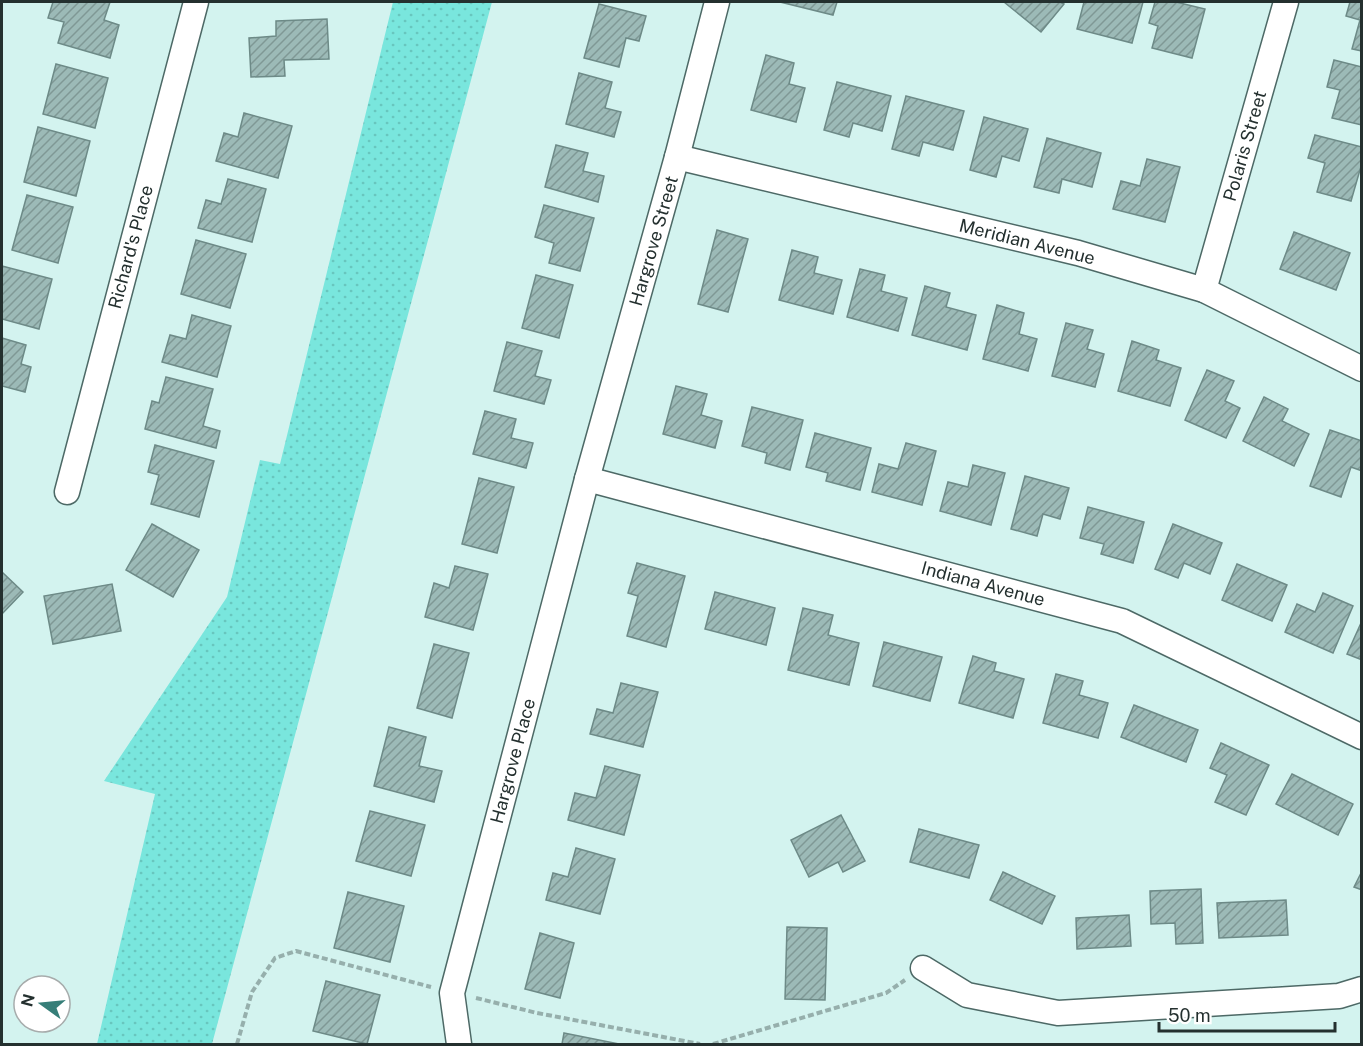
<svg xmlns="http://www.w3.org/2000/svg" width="1363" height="1046" viewBox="0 0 1363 1046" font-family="'Public Sans',sans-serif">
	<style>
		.park { fill: url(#park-dots) }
		.building { fill: url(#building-hatch); stroke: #6d8a87; stroke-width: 1.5 }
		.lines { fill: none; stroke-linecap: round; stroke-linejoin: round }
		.minor-casing { stroke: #4d6966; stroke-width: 27 }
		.path { stroke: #96afac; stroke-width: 4; stroke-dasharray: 6 3; stroke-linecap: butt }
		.minor { stroke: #fff; stroke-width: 24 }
		.labels { text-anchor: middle; stroke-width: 5; stroke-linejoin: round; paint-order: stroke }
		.street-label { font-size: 18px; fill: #24302f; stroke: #fff }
	</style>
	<defs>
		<pattern id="park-dots" width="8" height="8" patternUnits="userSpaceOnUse" patternTransform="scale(1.5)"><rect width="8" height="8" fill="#79e6dd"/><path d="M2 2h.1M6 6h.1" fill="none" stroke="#68c6be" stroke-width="1.8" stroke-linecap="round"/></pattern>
		<pattern id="building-hatch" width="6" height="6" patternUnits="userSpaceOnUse" patternTransform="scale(1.5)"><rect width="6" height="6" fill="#9cbab7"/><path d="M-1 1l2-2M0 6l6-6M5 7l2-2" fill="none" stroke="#7f9895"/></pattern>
	</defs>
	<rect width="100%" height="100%" fill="#d3f3ef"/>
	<!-- park -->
	<path class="park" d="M393,2H492L212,1044H97L155,794L104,781L227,597L260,460L280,464Z"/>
	<!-- building -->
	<g class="building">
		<path d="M53,2H110L104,20L119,25L110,58L58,43L64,22L48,18Z"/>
		<path d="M780,2H837L833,15Z"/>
		<path d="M1004,2H1060L1064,4L1041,32Z"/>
		<path d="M1084,2H1143L1132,43L1077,29Z"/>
		<path d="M1155,2H1176L1205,9L1192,58L1152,48L1158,26L1149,23Z"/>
		<path d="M1350,2H1362V51L1352,49L1360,20L1346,16Z"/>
		<path d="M599,4L646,16L639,41L626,38L619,67L584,58Z"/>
		<path d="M327,19L329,59L284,60L285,76L251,77L249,38L276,36V21Z"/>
		<path d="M766,55L794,63L789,84L805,88L796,122L751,110Z"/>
		<path d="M1334,60L1362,67V125L1332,118L1340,90L1327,87Z"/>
		<path d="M56,64L108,78L95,128L43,114Z"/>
		<path d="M579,73L612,82L605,108L621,112L614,137L566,124Z"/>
		<path d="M837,82L891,96L882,131L853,123L849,137L824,130Z"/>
		<path d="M906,96L964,111L953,150L923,142L919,156L892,149Z"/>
		<path d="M244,113L292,126L278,178L216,161L224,133L238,137Z"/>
		<path d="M984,117L1028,129L1019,161L1002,156L996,177L970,170Z"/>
		<path d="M38,127L90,141L76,196L24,182Z"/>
		<path d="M1315,135L1362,147V163L1351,201L1317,192L1325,163L1308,158Z"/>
		<path d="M1047,138L1101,153L1092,187L1062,179L1059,193L1034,187Z"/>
		<path d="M556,145L588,153L583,171L604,176L598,202L545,187Z"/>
		<path d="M1147,159L1180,167L1165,222L1113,209L1121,181L1140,186Z"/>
		<path d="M228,179L266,189L252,242L198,228L206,200L221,204Z"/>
		<path d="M27,195L73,207L58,263L12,250Z"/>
		<path d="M544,205L594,218L580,271L549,263L554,243L535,237Z"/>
		<path d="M717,230L748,239L728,312L698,304Z"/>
		<path d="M1294,232L1350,253L1336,290L1280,269Z"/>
		<path d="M196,240L246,254L230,308L181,294Z"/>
		<path d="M792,250L818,257L814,273L842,280L833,314L779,300Z"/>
		<path d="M2,266L52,279L39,329L2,319Z"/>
		<path d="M860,269L885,275L881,291L907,298L898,331L847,317Z"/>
		<path d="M536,275L573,285L559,338L522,328Z"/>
		<path d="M925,286L950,293L946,307L976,315L967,350L912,335Z"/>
		<path d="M997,305L1024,313L1019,334L1037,339L1028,371L983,359Z"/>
		<path d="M192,315L231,326L217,377L162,362L170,335L186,339Z"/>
		<path d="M1066,323L1093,330L1087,349L1104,354L1095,387L1052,376Z"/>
		<path d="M2,338L26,345L21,364L31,367L25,392L2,386Z"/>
		<path d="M1132,341L1159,350L1156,360L1181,368L1170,406L1118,391Z"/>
		<path d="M507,342L542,351L535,376L551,380L544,404L494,391Z"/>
		<path d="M1207,370L1234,381L1225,401L1240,408L1226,438L1185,420Z"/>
		<path d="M166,377L213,389L203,426L220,431L216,448L145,429L152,401L159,403Z"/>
		<path d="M676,386L707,394L701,415L722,421L715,448L663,434Z"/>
		<path d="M1264,397L1288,409L1282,421L1309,434L1294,466L1243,441Z"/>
		<path d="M752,407L803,420L790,470L765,463L767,453L742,446Z"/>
		<path d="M485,411L516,419L511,438L533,443L526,468L473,454Z"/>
		<path d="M1330,430L1362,441V471L1351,467L1341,497L1310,486Z"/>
		<path d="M815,433L871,448L860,490L826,481L828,473L806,467Z"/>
		<path d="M906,443L936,451L922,505L872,492L879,464L898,469Z"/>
		<path d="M155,445L214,461L199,517L151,504L159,475L148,472Z"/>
		<path d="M973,465L1005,473L991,525L940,511L948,482L968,487Z"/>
		<path d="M1025,476L1069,488L1060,519L1043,514L1037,536L1011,529Z"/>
		<path d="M479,478L514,487L497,553L462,544Z"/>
		<path d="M1088,507L1144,522L1133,563L1101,554L1104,544L1080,538Z"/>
		<path d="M152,524L199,550L173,597L126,570Z"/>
		<path d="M1173,524L1222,543L1210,574L1184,563L1178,578L1155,569Z"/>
		<path d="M637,563L685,576L666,647L627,636L638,596L628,593Z"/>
		<path d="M1237,564L1287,585L1272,621L1222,600Z"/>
		<path d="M455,566L488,574L473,630L425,617L434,583L449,588Z"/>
		<path d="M2,572L23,592L2,614Z"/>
		<path d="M112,584L121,631L53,644L44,596Z"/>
		<path d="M715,592L775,608L766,645L705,629Z"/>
		<path d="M1323,593L1353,606L1333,653L1285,632L1297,604L1315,612Z"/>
		<path d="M803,608L833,615L828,635L859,643L849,685L788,670Z"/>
		<path d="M1361,623H1362V660L1347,654Z"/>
		<path d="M884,642L942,657L930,701L873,686Z"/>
		<path d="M434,644L469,653L452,718L417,708Z"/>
		<path d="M973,656L996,663L994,671L1024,679L1013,718L959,703Z"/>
		<path d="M1056,674L1083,681L1079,695L1108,703L1098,738L1043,723Z"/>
		<path d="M621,683L658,692L643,747L590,734L597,709L613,713Z"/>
		<path d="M1134,705L1198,730L1186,762L1121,737Z"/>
		<path d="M389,727L426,737L419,766L442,771L434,802L374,786Z"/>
		<path d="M1221,743L1269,765L1246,815L1215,802L1227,775L1210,768Z"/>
		<path d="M605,766L640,775L624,835L568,820L575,793L596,798Z"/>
		<path d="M1292,774L1353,804L1338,835L1276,804Z"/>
		<path d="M370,811L425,825L411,876L356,861Z"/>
		<path d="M841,815L865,861L843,872L838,862L809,877L791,840Z"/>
		<path d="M919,829L979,845L969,878L910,862Z"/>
		<path d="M576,848L615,859L600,914L546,900L553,873L568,877Z"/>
		<path d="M1362,871V890L1354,887Z"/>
		<path d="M1003,872L1055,896L1042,924L990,900Z"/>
		<path d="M1201,889L1203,943L1176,944L1175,923L1151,924L1150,891Z"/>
		<path d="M348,892L404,906L390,962L334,948Z"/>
		<path d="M1286,900L1288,935L1219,938L1217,903Z"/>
		<path d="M1129,915L1131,946L1077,949L1076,918Z"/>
		<path d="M787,927L827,928L825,1000L785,999Z"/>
		<path d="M540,933L574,943L560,998L525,989Z"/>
		<path d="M326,981L380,995L367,1044L313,1031Z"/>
		<path d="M564,1033L619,1044H562Z"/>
	</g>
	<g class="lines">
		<!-- minor casing -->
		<g class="minor-casing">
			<g id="minor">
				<path d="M677,157L1078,253L1204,290L1362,369"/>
				<path d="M1204,290L1286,2"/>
				<path d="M587,479L1122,621L1362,737"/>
				<path d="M67,492L196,2"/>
				<path d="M923,968L967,995L1058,1013L1339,996L1362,989"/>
				<path d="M459,1044L452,993L587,479L677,157L717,2"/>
			</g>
		</g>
		<!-- path -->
		<g class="path">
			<path d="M476,998L537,1013L700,1044"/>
			<path d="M237,1044L252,992L275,958L296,951L431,987"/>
			<path d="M713,1044L886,993L905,980"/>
		</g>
		<!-- minor -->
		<use href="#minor" class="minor"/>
	</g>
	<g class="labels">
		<!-- street labels -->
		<g class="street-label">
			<text transform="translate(1245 146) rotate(-74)" y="6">Polaris Street</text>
			<text transform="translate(654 241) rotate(-74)" y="6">Hargrove Street</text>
			<text transform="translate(1027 242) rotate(14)" y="6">Meridian Avenue</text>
			<text transform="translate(131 247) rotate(-75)" y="6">Richard's Place</text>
			<text transform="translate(983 584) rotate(15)" y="6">Indiana Avenue</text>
			<text transform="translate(513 761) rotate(-75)" y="6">Hargrove Place</text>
		</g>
	</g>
	<!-- border -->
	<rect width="1363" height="1046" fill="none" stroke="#24302f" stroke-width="6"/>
	<!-- north arrow -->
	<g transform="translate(42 1004) rotate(285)"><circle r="28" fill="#ffffff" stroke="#a7acac" stroke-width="1.5"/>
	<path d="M0-4.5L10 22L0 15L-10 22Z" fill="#367e78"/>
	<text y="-9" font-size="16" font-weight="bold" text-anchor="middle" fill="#24302f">N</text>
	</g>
	<!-- scale -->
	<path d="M1159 1022v9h176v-9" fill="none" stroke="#24302f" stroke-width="3"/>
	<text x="1168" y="1022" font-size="18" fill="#24302f" stroke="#ffffff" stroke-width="4.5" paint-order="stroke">50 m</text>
</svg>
